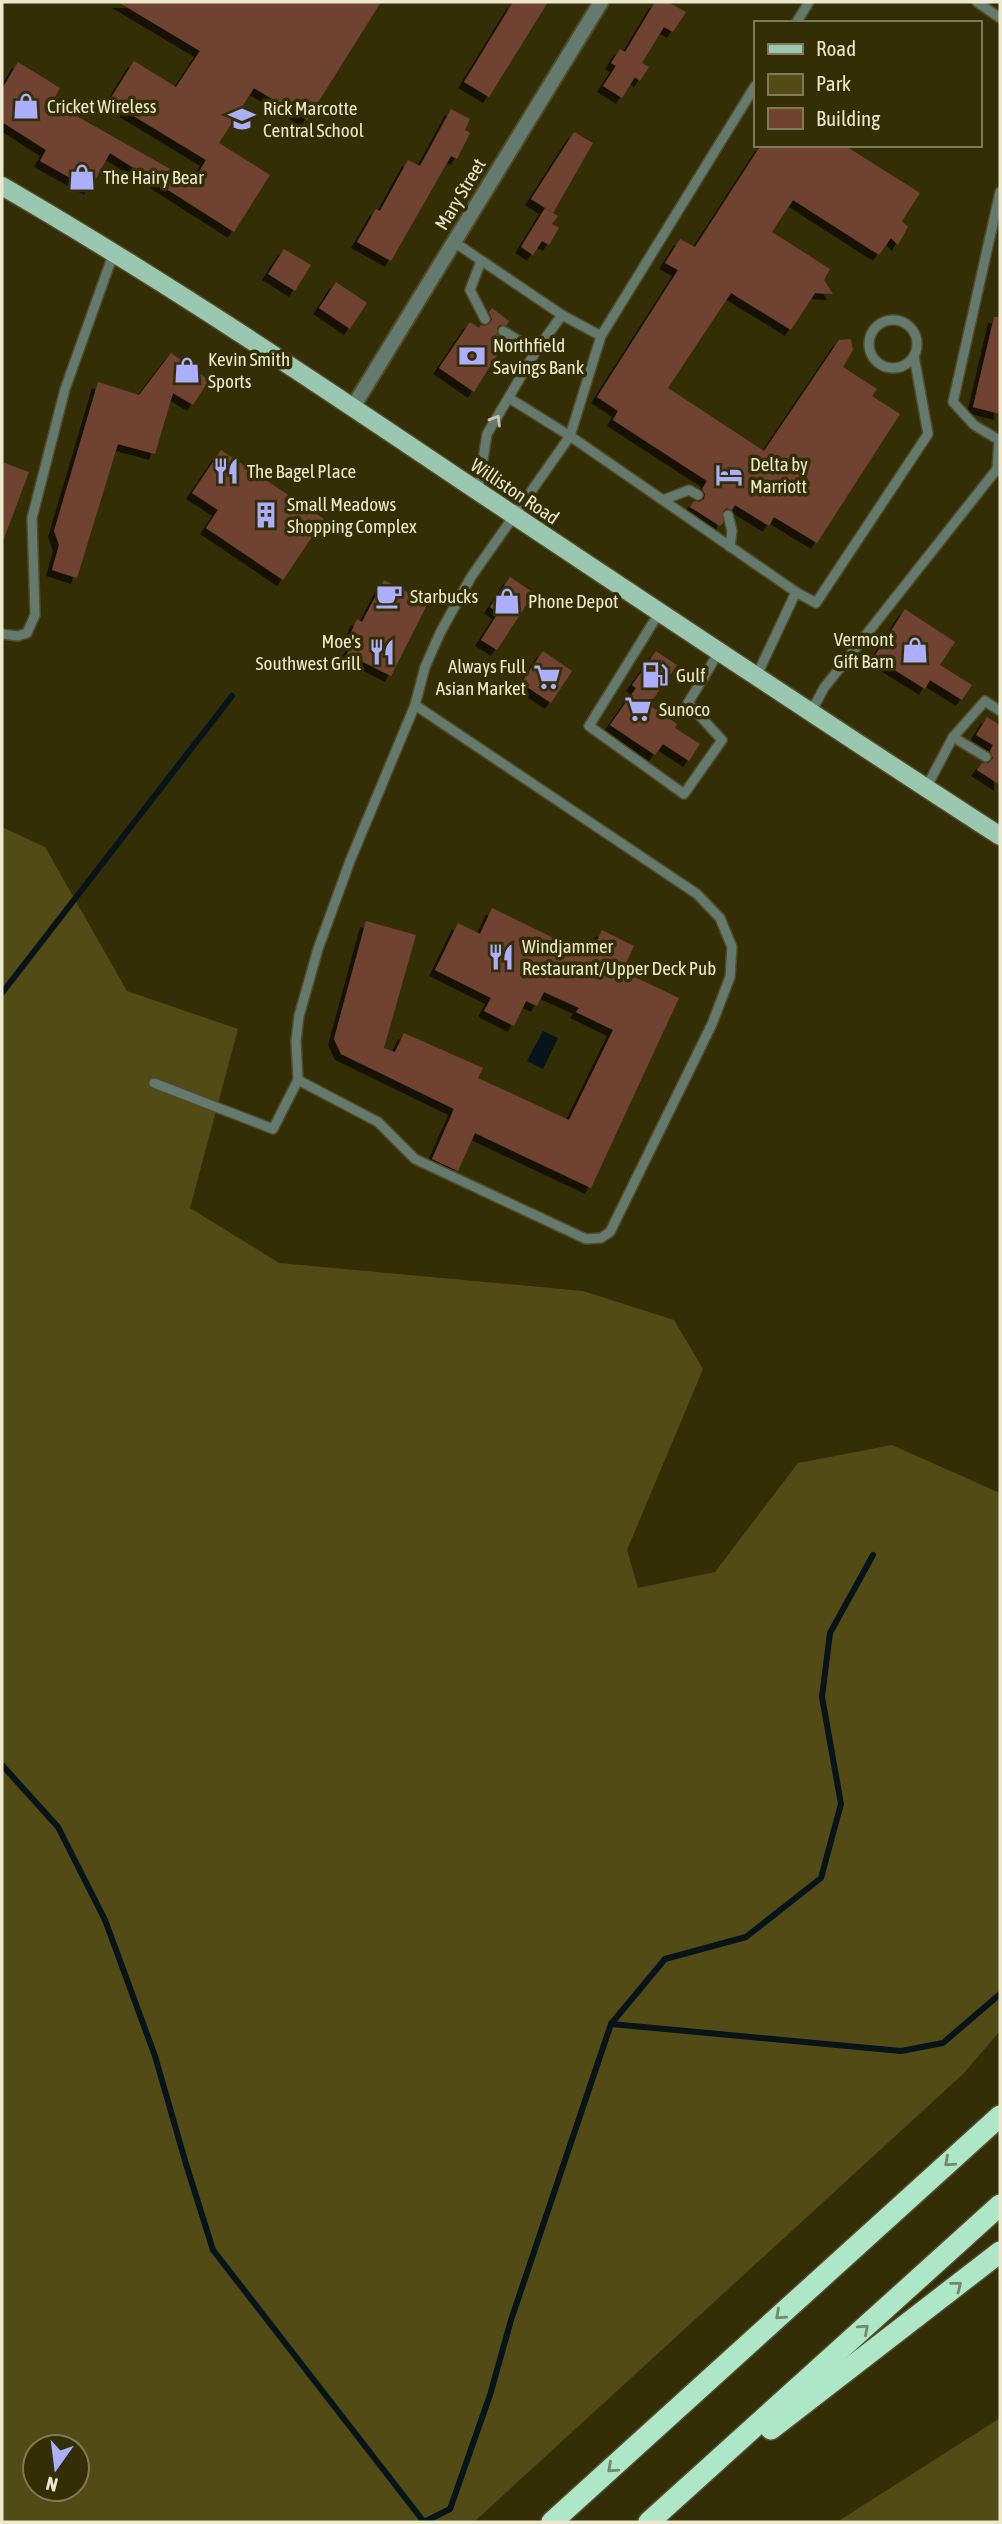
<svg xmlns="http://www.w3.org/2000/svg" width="1002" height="2524" viewBox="0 0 1002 2524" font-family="'Asap Condensed',sans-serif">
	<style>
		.green { fill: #524b15; fill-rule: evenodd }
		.water { fill: #071419 }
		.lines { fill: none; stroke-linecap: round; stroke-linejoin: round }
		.stream { stroke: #071419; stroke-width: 6 }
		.building { fill: #704230; filter: url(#shadow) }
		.service-casing { stroke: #514c27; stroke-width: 12 }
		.minor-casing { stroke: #514c27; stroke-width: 18 }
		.primary-casing { stroke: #514c27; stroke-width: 21 }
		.motorway-casing { stroke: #514c27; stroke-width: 24 }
		.service { stroke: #657a6f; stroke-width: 9 }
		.minor { stroke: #657a6f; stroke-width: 14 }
		.primary { stroke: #9ac7af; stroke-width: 18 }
		.motorway { stroke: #aee6c8; stroke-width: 21 }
		.oneway { stroke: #c4c8b2 }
		.oneway2 { stroke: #718a68 }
		.labels { text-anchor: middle; stroke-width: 7; stroke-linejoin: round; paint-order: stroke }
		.poi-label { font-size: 19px; fill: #ece9cf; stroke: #342e07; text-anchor: start }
		.street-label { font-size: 19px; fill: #ece9cf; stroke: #342e07 }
	</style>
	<defs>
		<filter id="shadow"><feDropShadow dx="-6" dy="6" stdDeviation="0" flood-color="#0009"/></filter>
	</defs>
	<rect width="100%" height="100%" fill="#342e07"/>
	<!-- green -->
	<g class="green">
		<path d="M2,827L45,847L127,991L238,1029L190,1208L279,1263L583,1291L674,1320L703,1369L627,1550L638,1588L715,1572L798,1463L892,1445L1000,1493V2031L963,2074L474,2522H2ZM35,2447H77V2489H35Z"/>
		<path d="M1000,2418V2522H837Z"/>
	</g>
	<!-- water -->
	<path class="water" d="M543,1031L558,1038L543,1069L527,1061Z"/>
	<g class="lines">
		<!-- stream -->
		<g class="stream">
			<path d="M2,993L232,696"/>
			<path d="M2,1765L58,1827L105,1920L155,2056L186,2164L213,2250L424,2522L450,2509L490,2395L511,2320L611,2024L665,1959L746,1937L821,1878L841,1804L822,1697L830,1633L873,1555"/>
			<path d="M611,2024L901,2051L943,2043L1000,1994"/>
		</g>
	</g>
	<!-- building -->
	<g class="building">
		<path d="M118,2H381L307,120L254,88L219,143L270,175L234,232L110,153L90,189L40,161L46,150L2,122V89L18,62L60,88L52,102L193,182L206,160L109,101L134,61L176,87L200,51Z"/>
		<path d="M513,2H548L489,97L464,82Z"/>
		<path d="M655,2H668L686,12L673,32L664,27L642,63L649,67L640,81L635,77L622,98L603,86L616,66L611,63L620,49L625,52Z"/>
		<path d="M451,109L470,119L465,130L470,133L457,159L451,156L391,261L357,242L376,209L380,211L408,160L420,166Z"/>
		<path d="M574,132L593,143L553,213L531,199Z"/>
		<path d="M761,145H844L920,193L902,221L908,227L898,245L891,238L879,255L793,200L772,232L830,269L824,280L833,294L815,293L791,330L731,293L668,388L764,451L839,340L851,339L853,350L843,367L877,389L872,396L900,414L817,543L774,517L769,526L735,505L732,510L727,508L723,511V523L720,526L690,507L694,501L699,502L704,499L705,494L702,489L707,481L613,420L618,411L597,397L678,270L665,263L680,239L695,247Z"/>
		<path d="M545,208L558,216L552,224L559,228L549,245L542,241L533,255L521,247Z"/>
		<path d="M284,249L311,265L295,291L268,274Z"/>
		<path d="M336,282L367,303L350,329L319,308Z"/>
		<path d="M492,308L509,321L507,325H500L497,328V334L500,337L498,340L504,344L474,392L439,368L470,322L479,328L481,325L485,326L490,323L492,319L489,312Z"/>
		<path d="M994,317H1000V414L973,407Z"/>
		<path d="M171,353L209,380L193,405L173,393L155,454L118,444L77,578L52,570L59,545L54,531L98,382L139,395Z"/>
		<path d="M221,450L324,519L283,580L206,528L218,510L192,493Z"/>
		<path d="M2,462L29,472L3,541H2Z"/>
		<path d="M510,577L534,593L497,650L481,640L498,613L490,607Z"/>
		<path d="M384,580L428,603L391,676L347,654L355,637L350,635L357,619L362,622Z"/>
		<path d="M905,609L955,642L940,665L972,685L962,700L930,680L925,689L874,657Z"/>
		<path d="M543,651L572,671L551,703L521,683Z"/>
		<path d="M656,651L677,665L649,705L677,724L675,728L700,744L689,761L663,744L655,755L610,725L636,688L632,685Z"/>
		<path d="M987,717L1000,725V785L977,770L982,763H989L993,758L990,751L993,745L976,735Z"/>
		<path d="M492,908L590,956L602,930L634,946L622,971L679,998L591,1188L475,1133L458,1171L432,1159L454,1109L341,1054L334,1039L366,921L416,935L384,1048L395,1052L404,1033L483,1068L478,1078L569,1120L613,1030L576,1012L579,1008L544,992L537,1006L526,1001L514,1026L484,1011L491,998L435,970L458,923L480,934Z"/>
	</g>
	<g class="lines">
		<!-- service casing -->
		<g class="service-casing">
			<g id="service">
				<path d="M977,2L1000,18"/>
				<path d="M796,23L809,2"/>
				<path d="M1000,192L953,402L974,425L999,440L997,469L1000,472"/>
				<path d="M454,242L562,315L601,336"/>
				<path d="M481,261L470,290L485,319"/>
				<circle cx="893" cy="344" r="24"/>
				<path d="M503,331L536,351"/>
				<path d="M509,398L570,436L796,592L816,603L928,434L914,356"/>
				<path d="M478,491L487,434L536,351L562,315"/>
				<path d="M663,500L689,490L698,495"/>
				<path d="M728,515L732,531L730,547"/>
				<path d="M659,613L589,726L684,794L722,740L688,703L719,652"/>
				<path d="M2,634L18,636L27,633L35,615L32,518L65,389L114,252"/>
				<path d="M756,677L796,592"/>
				<path d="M811,712L824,688L997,469"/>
				<path d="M953,737L985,701L1000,711"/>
				<path d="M926,788L953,737L986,757"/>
				<path d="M298,1080L378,1122L415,1159L586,1239L601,1238L610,1232L712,1024L730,977L732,947L720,918L697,894L415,705"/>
				<path d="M154,1083L273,1129L298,1080L296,1041L299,1016L318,949L350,861L415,705L425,667L440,633L471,577L570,436L601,336L755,86"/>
			</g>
		</g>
		<!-- minor casing -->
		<g class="minor-casing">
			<path id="minor" d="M353,407L601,2"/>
		</g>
		<!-- primary casing -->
		<g class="primary-casing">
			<path id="primary" d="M2,186C164,280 320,385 476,490C650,606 824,722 1000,836"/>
		</g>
		<!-- motorway casing -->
		<g class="motorway-casing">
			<g id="motorway">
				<path d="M771,2429L1000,2252"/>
				<path d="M552,2522L1000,2116"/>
				<path d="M649,2522L1000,2205"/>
			</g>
		</g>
		<!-- service -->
		<use href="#service" class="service"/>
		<!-- minor -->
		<use href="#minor" class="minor"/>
		<!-- primary -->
		<use href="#primary" class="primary"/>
		<!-- motorway -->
		<use href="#motorway" class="motorway"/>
	</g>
	<!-- one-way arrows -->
	<defs><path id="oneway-chevron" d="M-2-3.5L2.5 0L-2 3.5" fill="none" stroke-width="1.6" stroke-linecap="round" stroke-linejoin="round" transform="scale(1.75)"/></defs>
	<use class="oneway" href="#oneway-chevron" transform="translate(496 420) rotate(-59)"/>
	<g class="oneway2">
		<use href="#oneway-chevron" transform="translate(949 2162) rotate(138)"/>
		<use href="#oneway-chevron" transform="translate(957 2286) rotate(-38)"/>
		<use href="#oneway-chevron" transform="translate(780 2315) rotate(138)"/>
		<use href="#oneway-chevron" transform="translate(864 2329) rotate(-42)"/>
		<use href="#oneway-chevron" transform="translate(612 2468) rotate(138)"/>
	</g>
	<!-- icons -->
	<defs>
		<g id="shop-bare" transform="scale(2.1)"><path d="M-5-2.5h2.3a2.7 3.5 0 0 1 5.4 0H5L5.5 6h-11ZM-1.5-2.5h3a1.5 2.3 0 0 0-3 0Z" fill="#abaffb" stroke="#342e07" stroke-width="2.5" paint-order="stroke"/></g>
		<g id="school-bare" transform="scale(2.1)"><path d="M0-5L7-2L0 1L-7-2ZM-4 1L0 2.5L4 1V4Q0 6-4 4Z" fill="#abaffb" stroke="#342e07" stroke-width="2.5" paint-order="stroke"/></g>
		<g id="bank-bare" transform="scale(2.1)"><path d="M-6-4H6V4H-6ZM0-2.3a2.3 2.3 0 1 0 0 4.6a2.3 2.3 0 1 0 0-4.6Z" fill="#abaffb" stroke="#342e07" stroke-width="2.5" paint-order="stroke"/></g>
		<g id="restaurant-bare" transform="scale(2.1)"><path d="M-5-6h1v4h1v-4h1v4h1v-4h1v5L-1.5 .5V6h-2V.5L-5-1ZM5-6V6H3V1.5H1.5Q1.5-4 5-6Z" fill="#abaffb" stroke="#342e07" stroke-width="2.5" paint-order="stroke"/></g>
		<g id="hotel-bare" transform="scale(2.1)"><path d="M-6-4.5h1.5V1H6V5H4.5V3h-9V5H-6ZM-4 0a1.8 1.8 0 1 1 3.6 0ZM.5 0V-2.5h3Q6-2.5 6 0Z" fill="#abaffb" stroke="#342e07" stroke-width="2.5" paint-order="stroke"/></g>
		<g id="building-bare" transform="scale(2.1)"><path d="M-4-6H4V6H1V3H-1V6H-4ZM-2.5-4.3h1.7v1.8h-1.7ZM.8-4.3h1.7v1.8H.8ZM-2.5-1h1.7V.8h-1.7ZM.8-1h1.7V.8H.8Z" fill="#abaffb" stroke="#342e07" stroke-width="2.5" paint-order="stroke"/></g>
		<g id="cafe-bare" transform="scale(2.1)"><path d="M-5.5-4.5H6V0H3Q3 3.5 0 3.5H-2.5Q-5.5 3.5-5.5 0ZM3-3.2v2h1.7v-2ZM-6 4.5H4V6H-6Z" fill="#abaffb" stroke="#342e07" stroke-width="2.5" paint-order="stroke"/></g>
		<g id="fuel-bare" transform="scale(2.1)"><path d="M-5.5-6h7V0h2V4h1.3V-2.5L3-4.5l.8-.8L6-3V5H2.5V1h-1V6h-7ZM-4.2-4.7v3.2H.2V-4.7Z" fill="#abaffb" stroke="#342e07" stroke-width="2.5" paint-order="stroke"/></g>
		<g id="supermarket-bare" transform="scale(2.1)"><path d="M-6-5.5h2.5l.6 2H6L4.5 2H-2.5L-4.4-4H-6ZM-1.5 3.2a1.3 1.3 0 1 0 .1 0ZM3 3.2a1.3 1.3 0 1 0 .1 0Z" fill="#abaffb" stroke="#342e07" stroke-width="2.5" paint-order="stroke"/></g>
	</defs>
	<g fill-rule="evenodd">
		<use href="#shop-bare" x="26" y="106"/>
		<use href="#school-bare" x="242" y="119"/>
		<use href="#shop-bare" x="82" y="177"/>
		<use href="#bank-bare" x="472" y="356"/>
		<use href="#shop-bare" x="187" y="370"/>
		<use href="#restaurant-bare" x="226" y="471"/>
		<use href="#hotel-bare" x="729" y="475"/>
		<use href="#building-bare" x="266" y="515"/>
		<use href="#cafe-bare" x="389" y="596"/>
		<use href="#shop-bare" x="507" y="601"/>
		<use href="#shop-bare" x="915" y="650"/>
		<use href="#restaurant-bare" x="382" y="652"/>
		<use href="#fuel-bare" x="655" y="675"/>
		<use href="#supermarket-bare" x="547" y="677"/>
		<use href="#supermarket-bare" x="638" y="709"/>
		<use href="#restaurant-bare" x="501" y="957"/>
	</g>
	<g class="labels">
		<!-- poi labels -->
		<g class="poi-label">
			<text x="47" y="113">Cricket Wireless</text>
			<text x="263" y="115">Rick Marcotte<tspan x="263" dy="22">Central School</tspan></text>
			<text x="103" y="184">The Hairy Bear</text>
			<text x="493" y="352">Northfield<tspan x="493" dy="22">Savings Bank</tspan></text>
			<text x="208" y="366">Kevin Smith<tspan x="208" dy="22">Sports</tspan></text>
			<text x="750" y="471">Delta by<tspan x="750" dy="22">Marriott</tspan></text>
			<text x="247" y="478">The Bagel Place</text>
			<text x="287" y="511">Small Meadows<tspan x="287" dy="22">Shopping Complex</tspan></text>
			<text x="410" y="603">Starbucks</text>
			<text x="528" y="608">Phone Depot</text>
			<text x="894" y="646" text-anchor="end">Vermont<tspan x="894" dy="22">Gift Barn</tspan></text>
			<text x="361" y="648" text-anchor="end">Moe's<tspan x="361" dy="22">Southwest Grill</tspan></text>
			<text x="526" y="673" text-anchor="end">Always Full<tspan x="526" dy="22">Asian Market</tspan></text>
			<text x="676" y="682">Gulf</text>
			<text x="659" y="716">Sunoco</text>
			<text x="522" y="953">Windjammer<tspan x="522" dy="22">Restaurant/Upper Deck Pub</tspan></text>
		</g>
		<!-- street labels -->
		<g class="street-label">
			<text transform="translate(460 194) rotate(-59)" y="7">Mary Street</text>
			<text transform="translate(515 491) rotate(34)" y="7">Williston Road</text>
		</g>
	</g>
	<!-- border -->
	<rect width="1002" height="2524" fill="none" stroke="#ece9cf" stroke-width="7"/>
	<!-- legend -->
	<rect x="754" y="21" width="228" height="126" fill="#342e07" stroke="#7e7957" stroke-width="2"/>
	<rect x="768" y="44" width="35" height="10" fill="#9ac7af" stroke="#7e7957" stroke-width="2"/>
	<text x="816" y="56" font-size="21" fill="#ece9cf">Road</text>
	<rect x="768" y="74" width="35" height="21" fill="#524b15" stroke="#7e7957" stroke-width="2"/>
	<text x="816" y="91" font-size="21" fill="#ece9cf">Park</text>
	<rect x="768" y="108" width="35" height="21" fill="#704230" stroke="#7e7957" stroke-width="2"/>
	<text x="816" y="126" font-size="21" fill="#ece9cf">Building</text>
	<!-- north arrow -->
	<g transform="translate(56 2468) rotate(194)"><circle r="33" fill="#342e07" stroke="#7e7957" stroke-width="2"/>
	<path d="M0-5L12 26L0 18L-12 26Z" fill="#abaffb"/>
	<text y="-10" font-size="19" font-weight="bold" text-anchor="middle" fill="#ece9cf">N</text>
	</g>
</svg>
